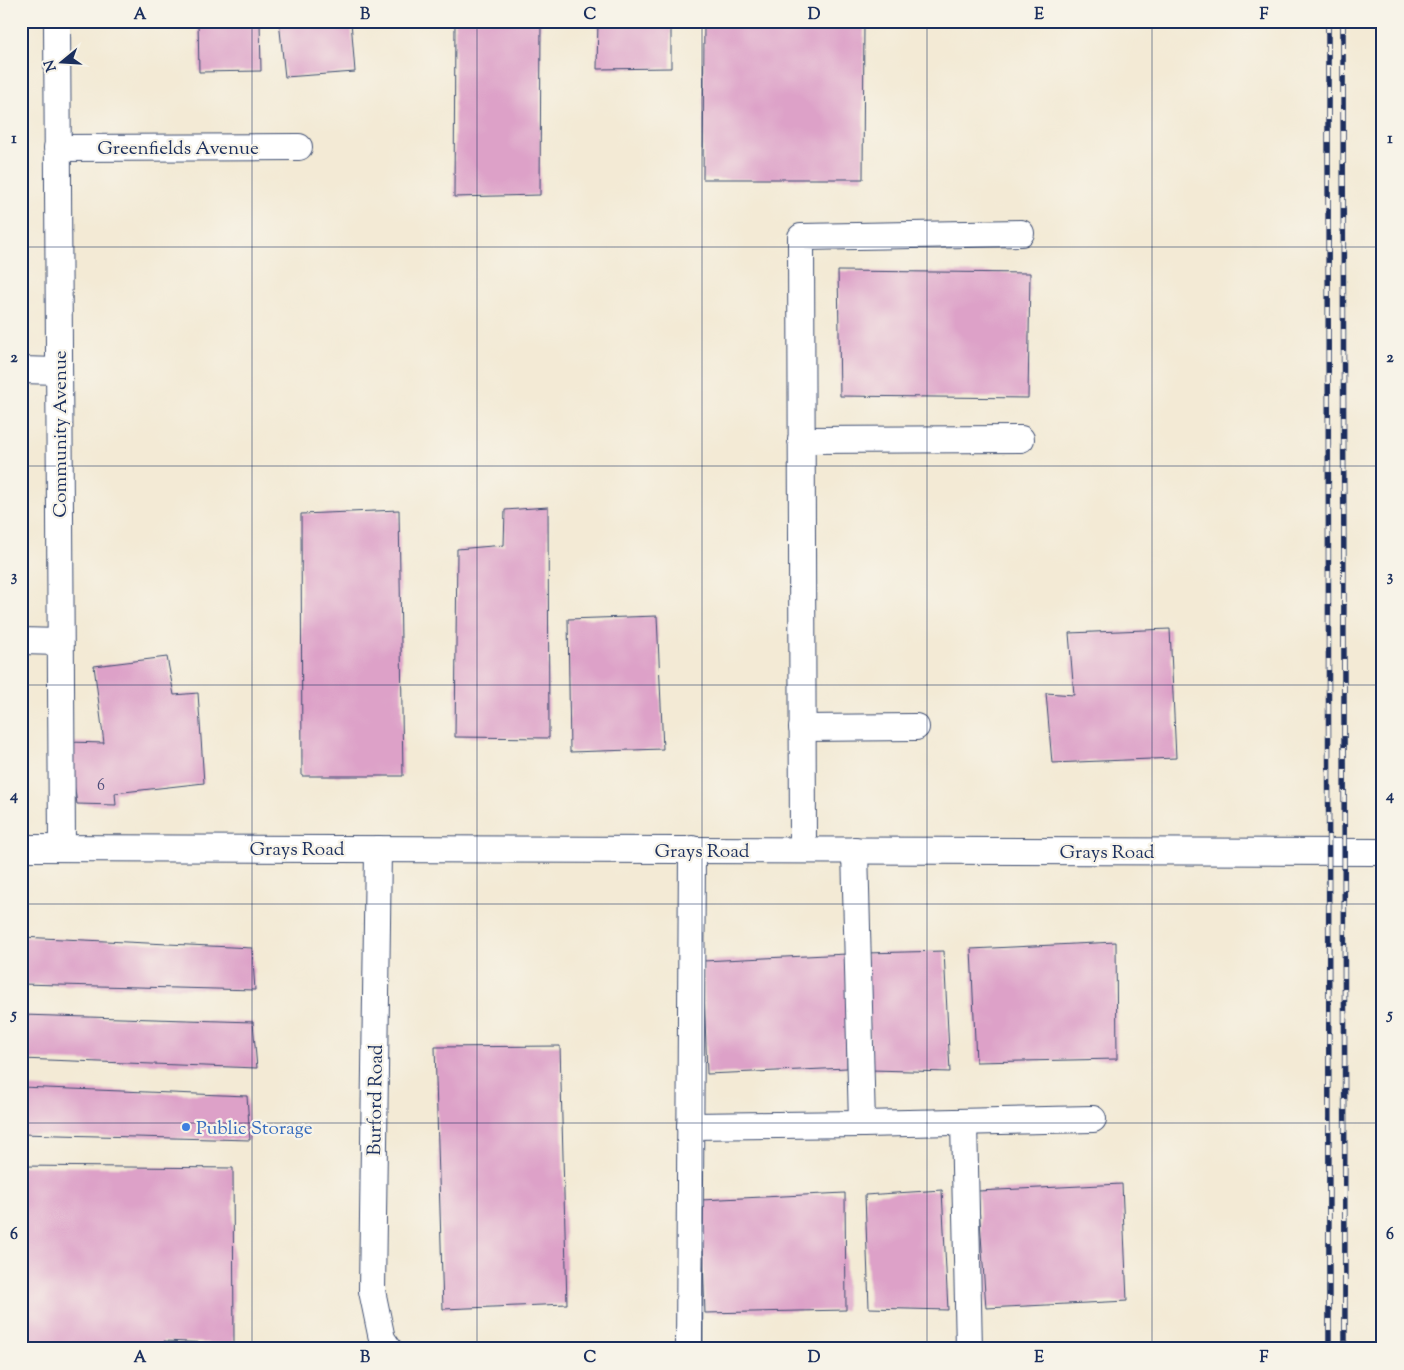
<svg xmlns="http://www.w3.org/2000/svg" width="1404" height="1370" viewBox="0 0 1404 1370" font-family="'Sorts Mill Goudy',serif">
	<style>
		.building { fill: #dda1c8 }
		.lines { fill: none; stroke-linecap: round; stroke-linejoin: round }
		.minor-casing { stroke: #3b4b70; stroke-width: 28 }
		.minor { stroke: #fff; stroke-width: 26 }
		.rail-casing { stroke: #1b2f5e; stroke-width: 5.5 }
		.rail { stroke: #f7f3e8; stroke-width: 4; stroke-dasharray: 11; stroke-linecap: butt }
		.grid { fill: none; stroke: #1b2f5e; stroke-width: 1; stroke-opacity: 0.55 }
		.shop-dot { fill: #3f7fe0; stroke: #f7f3e8; stroke-width: 2 }
		.labels { text-anchor: middle; stroke-width: 4.5; stroke-linejoin: round; paint-order: stroke }
		.number-label { font-size: 16px; fill: #4c4c78 }
		.street-label { font-size: 19px; fill: #1b2f5e; stroke: #f7f3e8 }
		.shop-label { font-size: 19px; fill: #366cbe; stroke: #f7f3e8; text-anchor: start }
		.neatline { fill: none; stroke: #1b2f5e; stroke-width: 2 }
		.grid-label { font-size: 16px; text-anchor: middle; font-weight: bold; fill: #1b2f5e }
	</style>
	<rect width="100%" height="100%" fill="#f7f3e8"/>
	<filter id="ink" filterUnits="userSpaceOnUse"><feTurbulence type="fractalNoise" baseFrequency=".02" numOctaves="2"/><feDisplacementMap in="SourceGraphic" scale="10" xChannelSelector="R" yChannelSelector="G"/><feConvolveMatrix kernelMatrix="1 2 1 2 8 2 1 2 1" color-interpolation-filters="sRGB"/></filter>
	<filter id="wash" filterUnits="userSpaceOnUse"><feTurbulence type="fractalNoise" baseFrequency=".0096" numOctaves="4" result="noise"/><feDisplacementMap in="SourceGraphic" scale="20" xChannelSelector="R" yChannelSelector="G"/><feGaussianBlur stdDeviation="1.12" result="paint"/><feColorMatrix in="noise" values="0 0 0 0 0 0 0 0 0 0 0 0 0 0 0 0 0 1.4 0 .05"/><feComposite in="paint" operator="in"/></filter>
	<g filter="url(#wash)">
		<rect width="100%" height="100%" fill="#f3ead5"/>
		<g id="blocks">
			<!-- building -->
			<g class="building">
				<path d="M198,21H260L261,71L199,72Z"/>
				<path d="M279,21H351L355,72L285,77Z"/>
				<path d="M455,21H541L540,195L454,197Z"/>
				<path d="M598,21H671V68L597,69Z"/>
				<path d="M704,21H864L863,179H703Z"/>
				<path d="M838,271L1030,273L1028,398L840,396Z"/>
				<path d="M548,507L549,738L455,737L457,549L504,545L505,510Z"/>
				<path d="M399,510L403,776H302L301,514Z"/>
				<path d="M657,616L663,749L570,752L568,619Z"/>
				<path d="M1170,629L1176,758L1052,763L1046,693L1074,695L1069,633Z"/>
				<path d="M167,657L174,695L198,693L204,783L115,793L116,805L77,804L68,742L104,743L94,666Z"/>
				<path d="M21,937L252,948L255,990L21,984Z"/>
				<path d="M1116,942L1117,1059L976,1062L971,949Z"/>
				<path d="M944,951L950,1072L871,1070L866,953Z"/>
				<path d="M847,954V1068L707,1074L703,961Z"/>
				<path d="M22,1015L253,1022L257,1068L21,1059Z"/>
				<path d="M560,1046L567,1304L443,1309L435,1047Z"/>
				<path d="M21,1087L247,1096L250,1140L21,1134Z"/>
				<path d="M21,1166L233,1168L234,1344L164,1341V1349H21Z"/>
				<path d="M1122,1184L1127,1301L986,1308L978,1191Z"/>
				<path d="M942,1190L948,1310L869,1308L865,1195Z"/>
				<path d="M845,1193L846,1310L705,1313L701,1200Z"/>
			</g>
		</g>
	</g>
	<g filter="url(#ink)">
		<use href="#blocks" fill-opacity="0" stroke="#3b4b70" stroke-width="1"/>
		<g class="lines">
			<!-- minor casing -->
			<g class="minor-casing">
				<g id="minor">
					<path d="M57,21L62,847"/>
					<path d="M57,148L299,147"/>
					<path d="M21,370L59,371"/>
					<path d="M801,440L1021,439"/>
					<path d="M21,641L60,642"/>
					<path d="M802,728L916,727"/>
					<path d="M21,848L1383,852"/>
					<path d="M378,849L372,1291L382,1339L389,1349"/>
					<path d="M803,850L801,237L1021,233"/>
					<path d="M855,850L862,1124L1093,1119"/>
					<path d="M964,1122L969,1349"/>
					<path d="M690,1126L862,1124"/>
					<path d="M689,1349L692,849"/>
				</g>
			</g>
			<!-- minor -->
			<use href="#minor" class="minor"/>
			<!-- rail casing -->
			<g class="rail-casing">
				<g id="rail">
					<path d="M1328,21L1329,1349"/>
					<path d="M1343,21L1345,1349"/>
				</g>
			</g>
			<!-- rail -->
			<use href="#rail" class="rail"/>
		</g>
	</g>
	<!-- grid -->
	<path class="grid" d="M252,21V1349M477,21V1349M702,21V1349M927,21V1349M1152,21V1349M21,247H1383M21,466H1383M21,685H1383M21,904H1383M21,1123H1383"/>
	<!-- markers -->
	<circle class="shop-dot" cx="186" cy="1127" r="5"/>
	<g class="labels">
		<!-- number labels -->
		<g class="number-label">
			<text x="101" y="790">6</text>
		</g>
		<!-- street labels -->
		<g class="street-label">
			<text x="178" y="154">Greenfields Avenue</text>
			<text transform="translate(59 434) rotate(-90)" y="7">Community Avenue</text>
			<text x="297" y="855">Grays Road</text>
			<text x="702" y="857">Grays Road</text>
			<text x="1107" y="858">Grays Road</text>
			<text transform="translate(374 1100) rotate(-89)" y="7">Burford Road</text>
		</g>
		<!-- shop labels -->
		<g class="shop-label">
			<text x="196" y="1134">Public Storage</text>
		</g>
	</g>
	<!-- margin -->
	<rect width="1404" height="1370" fill="none" stroke="#f7f3e8" stroke-width="55"/>
	<!-- north arrow -->
	<g transform="translate(62 62) rotate(252)" stroke="#f7f3e8" stroke-width="4" paint-order="stroke">
	<path d="M0-4L9 19L0 12L-9 19Z" fill="#1b2f5e"/>
	<text y="-8" font-size="14" font-weight="bold" text-anchor="middle" fill="#1b2f5e">N</text>
	</g>
	<rect x="28" y="28" width="1348" height="1314" class="neatline"/>
	<g class="grid-label">
		<text x="140" y="19">A</text>
		<text x="365" y="19">B</text>
		<text x="590" y="19">C</text>
		<text x="814" y="19">D</text>
		<text x="1039" y="19">E</text>
		<text x="1264" y="19">F</text>
		<text x="14" y="143">1</text>
		<text x="1390" y="143">1</text>
		<text x="14" y="362">2</text>
		<text x="1390" y="362">2</text>
		<text x="14" y="581">3</text>
		<text x="1390" y="581">3</text>
		<text x="14" y="800">4</text>
		<text x="1390" y="800">4</text>
		<text x="14" y="1019">5</text>
		<text x="1390" y="1019">5</text>
		<text x="14" y="1239">6</text>
		<text x="1390" y="1239">6</text>
		<text x="140" y="1362">A</text>
		<text x="365" y="1362">B</text>
		<text x="590" y="1362">C</text>
		<text x="814" y="1362">D</text>
		<text x="1039" y="1362">E</text>
		<text x="1264" y="1362">F</text>
	</g>
</svg>
